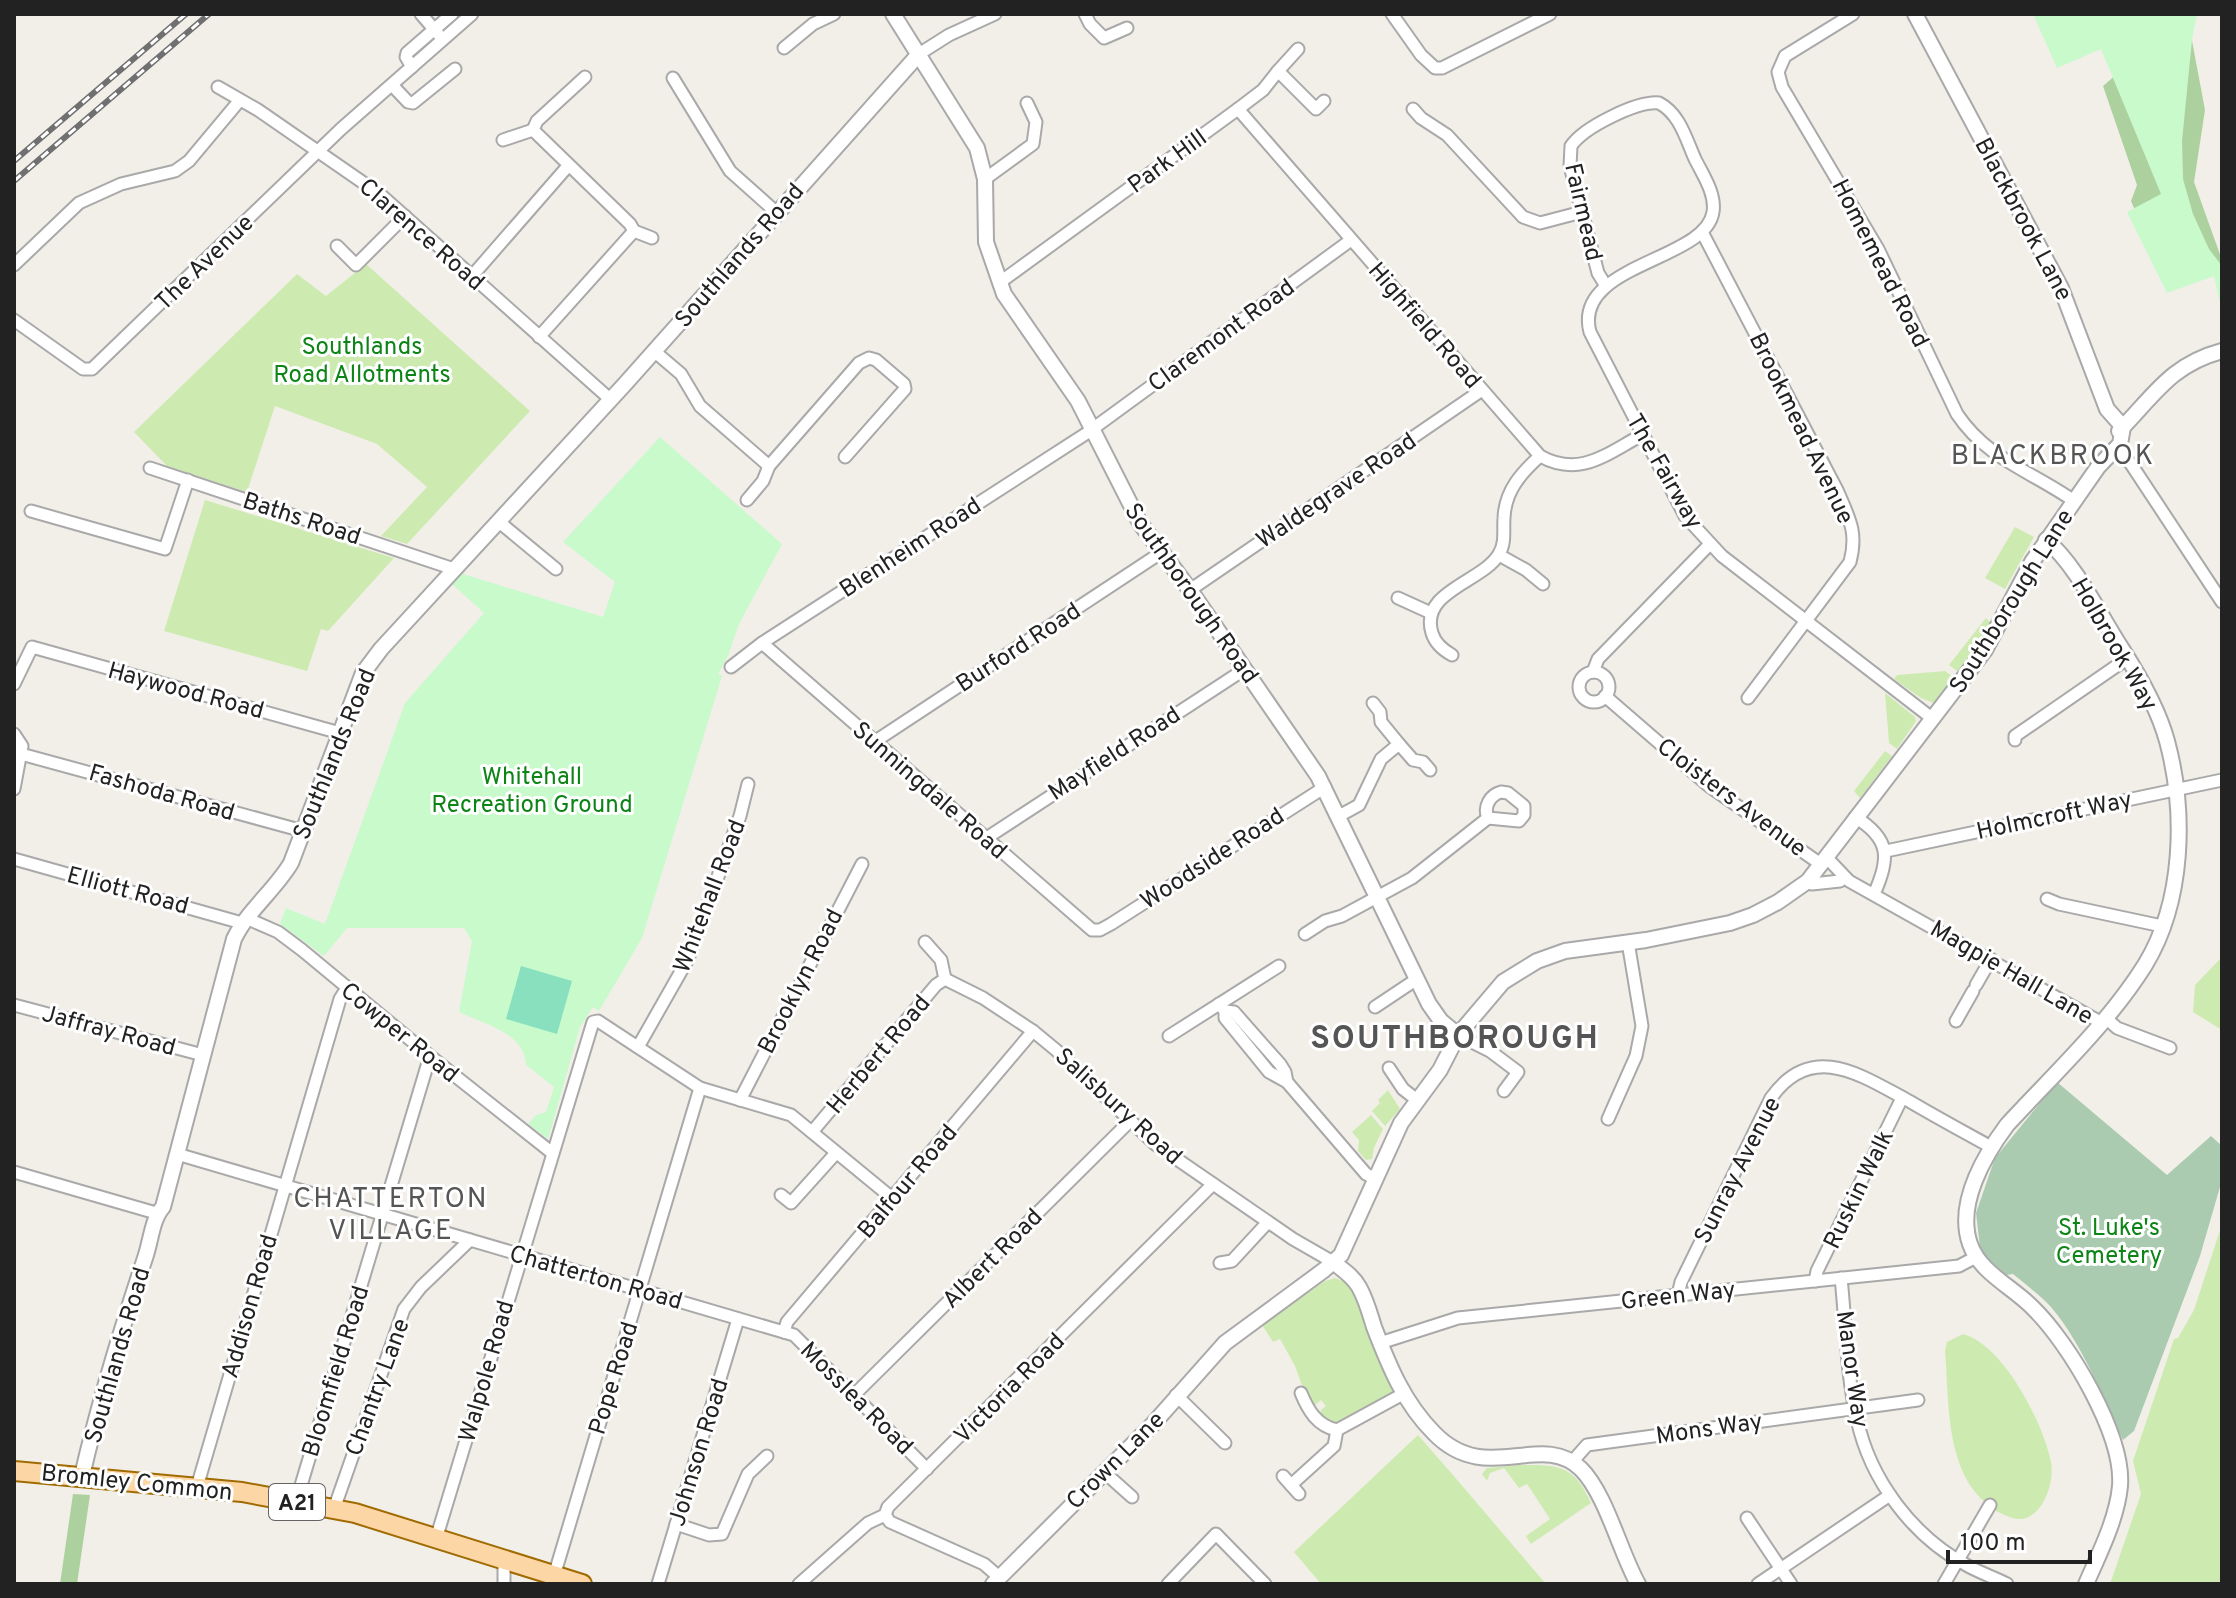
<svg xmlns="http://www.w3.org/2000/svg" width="2236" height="1598" viewBox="0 0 2236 1598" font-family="Overpass,sans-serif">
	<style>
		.grass { fill: #cdebb0 }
		.forest { fill: #add19e }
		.cemetery { fill: #aacbaf }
		.park { fill: #c8facc }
		.pitch { fill: #88e0be }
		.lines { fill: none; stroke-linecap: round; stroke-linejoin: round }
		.minor-casing { stroke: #a9a9a9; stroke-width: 15 }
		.tertiary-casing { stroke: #a9a9a9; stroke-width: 18 }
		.primary-casing { stroke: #a06b00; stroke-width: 22 }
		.minor { stroke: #fff; stroke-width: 11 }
		.tertiary { stroke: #fff; stroke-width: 14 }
		.primary { stroke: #fcd6a4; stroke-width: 18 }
		.rail-casing { stroke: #707070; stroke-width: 6 }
		.rail { stroke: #fff; stroke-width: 3; stroke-dasharray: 9; stroke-linecap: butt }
		.labels { text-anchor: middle; stroke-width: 6; stroke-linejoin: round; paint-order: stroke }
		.shield { fill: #fff; stroke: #646464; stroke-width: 2 }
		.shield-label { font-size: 22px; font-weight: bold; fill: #222 }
		.street-label { font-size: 24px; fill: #222; stroke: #fff }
		.park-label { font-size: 24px; fill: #0c8416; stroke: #fff }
		.quarter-label { font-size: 28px; letter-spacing: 2px; fill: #555; stroke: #fff }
		.district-label { font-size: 32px; font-weight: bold; letter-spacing: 2px; fill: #555; stroke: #fff }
	</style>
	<rect width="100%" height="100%" fill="#f2efe9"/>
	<!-- grass -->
	<g class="grass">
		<path d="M366,264L530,411L407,544L381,536L427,487L377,444L275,406L247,492L167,466L134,432L297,274L326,296Z"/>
		<path d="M205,500L394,558L328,631L321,629L307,671L164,631Z"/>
		<path d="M2015,527L2034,537L2005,589L1985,578Z"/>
		<path d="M1986,618L1991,623L1960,673L1949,665Z"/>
		<path d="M1945,671L1956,679L1936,704L1921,698L1894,679L1897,675Z"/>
		<path d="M1885,693L1915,717L1916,721L1897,749L1889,743Z"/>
		<path d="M1885,751L1892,756L1860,798L1854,791Z"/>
		<path d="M2222,957V1030L2193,1012L2195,985Z"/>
		<path d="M1388,1090L1400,1109L1385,1126L1372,1111L1380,1103L1378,1100Z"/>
		<path d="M1371,1115L1383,1129L1374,1148L1372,1159L1366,1160L1358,1151L1359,1140L1352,1132Z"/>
		<path d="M2222,1224V1584H2110L2141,1494L2133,1461L2174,1339L2178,1338L2194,1310Z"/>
		<path d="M1335,1278L1345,1282L1353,1291L1394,1392L1343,1424L1332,1425L1320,1416L1321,1410L1326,1406L1321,1400L1315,1405L1308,1402L1295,1366L1280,1339L1273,1342L1262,1325L1325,1281Z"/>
		<path d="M1963,1334C2004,1345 2043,1423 2051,1462C2055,1483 2042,1521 2017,1519C2009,1518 2001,1513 1994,1510L1996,1505L1987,1500L1985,1502C1945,1468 1949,1398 1945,1351L1947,1342Z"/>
		<path d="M1418,1435L1453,1475L1546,1584H1321L1294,1552Z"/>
		<path d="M1519,1465C1558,1465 1574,1464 1591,1503L1531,1544L1526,1536L1550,1519L1527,1484L1519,1488L1504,1468L1490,1473L1487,1481L1482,1474L1487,1468Z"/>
	</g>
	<!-- forest -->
	<g class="forest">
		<path d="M2187,14L2205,110L2194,182L2222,260V270L2169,288L2131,201L2137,185L2103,86Z"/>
		<path d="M73,1494L90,1495L77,1584H60Z"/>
	</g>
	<!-- cemetery -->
	<path class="cemetery" d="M2057,1082L2167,1175L2211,1136L2222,1146V1180L2200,1256L2134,1431L2123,1440C2102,1396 2083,1345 2051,1307C2040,1295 2026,1285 2013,1274L2006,1275L1987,1258L1980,1247L1976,1213L1995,1158Z"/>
	<!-- park -->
	<g class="park">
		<path d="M2033,14H2197L2192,40L2182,141L2183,179L2193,214L2209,249L2222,266V312L2214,276L2167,293L2127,212L2161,194L2101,49L2057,68Z"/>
		<path d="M660,437L782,544L739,624L728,656L718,674L722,676L642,938L599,1011L593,1007L580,1027L548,1139L528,1124L536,1115L546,1112L554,1087L526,1065C525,1033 484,1024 459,1012L472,941L464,928H347L324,956L280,924L286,908L325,924L405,703L484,613L452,584L463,574L603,617L615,582L563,542Z"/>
	</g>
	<!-- pitch -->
	<path class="pitch" d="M521,966L572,981L557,1034L506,1019Z"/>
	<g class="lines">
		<!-- minor casing -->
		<g class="minor-casing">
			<g id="minor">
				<path d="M421,14L439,35"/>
				<path d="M1085,14L1090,24L1104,38L1127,28"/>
				<path d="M1392,14L1421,55L1435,68H1442L1550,14"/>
				<path d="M1853,14L1785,56L1778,72L1782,87L1878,249L1957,414C1987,459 2031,471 2074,501"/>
				<path d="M784,48L813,24L834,14"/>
				<path d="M919,54L949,35L995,14"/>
				<path d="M412,67L406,57L407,53L452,14"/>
				<path d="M1278,71L1298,49"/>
				<path d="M585,77L537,121L533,130L630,224L634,231L652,238"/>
				<path d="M673,78L730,171L776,212"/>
				<path d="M392,85L408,102L413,103L455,69"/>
				<path d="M218,87L258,110L381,195L611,400"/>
				<path d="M1238,109L1540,456C1580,478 1606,454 1642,435"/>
				<path d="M1413,109L1421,118L1447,135L1523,217L1540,223L1582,212"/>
				<path d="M503,140L533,130"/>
				<path d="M985,179L1033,144L1036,122L1027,103"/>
				<path d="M1702,232L1837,490C1849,518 1858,532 1850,562L1748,698"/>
				<path d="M337,246L356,265L405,216"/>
				<path d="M14,265L79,203L121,184L175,171L189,161L240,100"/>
				<path d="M472,276L568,166"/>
				<path d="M999,283L1238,109L1263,90L1278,71L1316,109L1324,101"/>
				<path d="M1606,286L1598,273L1570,166L1571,146C1584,127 1637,101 1659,103C1680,114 1686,139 1695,159C1703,175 1716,194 1713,212C1706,261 1572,264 1590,332L1685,516L1722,556L1933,719"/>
				<path d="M14,320L83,369H92L341,129L472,14"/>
				<path d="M539,337L634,231"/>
				<path d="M654,351L681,374L700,406L769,466L859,363L869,358L876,360L904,384L905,389L845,457"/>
				<path d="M2113,453L2123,455L2131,464L2222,602"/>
				<path d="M150,468L454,569"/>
				<path d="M747,500L763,481L769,466"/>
				<path d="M31,511L165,549L188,480"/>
				<path d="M498,521L556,569"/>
				<path d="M1499,555L1526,570L1543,584"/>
				<path d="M1190,590L1482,390"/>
				<path d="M1398,598L1431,613"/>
				<path d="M762,643L1092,930H1100L1111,924L1325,787"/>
				<path d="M1452,655C1443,650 1435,643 1432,633C1419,591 1483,582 1499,554C1506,543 1503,530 1504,518C1505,491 1521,473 1540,456"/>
				<path d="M731,667L762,643L1087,433L1351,240"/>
				<path d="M1593,672L1598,659L1710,544"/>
				<circle cx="1594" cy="687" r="15"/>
				<path d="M14,684L32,647L340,733"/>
				<path d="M1605,696L1709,786L1822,865"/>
				<path d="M14,734L22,746L14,789"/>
				<path d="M2015,740V736L2128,658"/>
				<path d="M874,742L1162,552"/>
				<path d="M1399,744L1413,760L1423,762L1430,770"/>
				<path d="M21,754L303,831"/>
				<path d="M1501,792L1508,793L1524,806V815L1519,821L1488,818C1483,807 1490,795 1501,792Z"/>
				<path d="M1339,816L1359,805L1381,759L1399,744L1381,722L1380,712L1373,703"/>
				<path d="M1855,817C1891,839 1890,859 1874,894"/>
				<path d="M985,839L1245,669"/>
				<path d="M1886,851L2222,780"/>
				<path d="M1827,858L1849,881L2102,1023"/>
				<path d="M14,859L242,923"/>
				<path d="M1808,881L1812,884L1840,881L1843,878"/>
				<path d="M2047,899L2059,904L2162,926"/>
				<path d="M246,918L278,932L302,950L430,1056L551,1152"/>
				<path d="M1305,934L1325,921L1342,916L1412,878L1488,818"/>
				<path d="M925,942L941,960L945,979"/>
				<path d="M945,979L983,998L1033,1031L1056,1050L1155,1144L1293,1239L1333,1262"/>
				<path d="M1976,985L1991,959"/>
				<path d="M1219,1004L1225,1011V1018L1269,1072L1287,1082L1366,1174L1374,1178"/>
				<path d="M14,1005L203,1055"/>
				<path d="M1375,1007L1417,979"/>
				<path d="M1225,1011L1234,1012L1280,1064L1285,1072L1287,1082"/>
				<path d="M2106,1018L2117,1028L2170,1048"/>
				<path d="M1956,1021L1973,991"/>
				<path d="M1458,1035L1490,1051L1518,1072L1504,1091"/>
				<path d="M1169,1036L1279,966"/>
				<path d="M638,1047L688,959L740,816L748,784"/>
				<path d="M1389,1068L1403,1089L1417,1100"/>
				<path d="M740,1100L862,864"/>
				<path d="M1608,1119L1636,1056L1642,1026L1628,942"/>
				<path d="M812,1132L936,985L945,979"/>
				<path d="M177,1154L794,1335L927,1469"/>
				<path d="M14,1172L156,1213"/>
				<path d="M781,1195L791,1203L836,1153"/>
				<path d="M1220,1263L1232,1261L1268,1222"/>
				<path d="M1841,1278C1846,1324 1846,1373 1857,1419C1870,1480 1913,1537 1968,1566C1981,1573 1995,1578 2007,1584"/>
				<path d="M1815,1281L1817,1271L1902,1098"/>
				<path d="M1678,1295L1681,1282L1771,1098C1812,1040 1862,1076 1909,1101C1936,1117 1964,1132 1991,1147"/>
				<path d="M784,1332L787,1322L1033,1031"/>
				<path d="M1380,1343L1458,1318L1959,1266L1976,1257"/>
				<path d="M1301,1393C1308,1410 1317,1426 1337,1430L1403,1394"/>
				<path d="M854,1395L1130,1121"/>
				<path d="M1176,1395L1225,1443"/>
				<path d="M1572,1462L1587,1445L1918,1400"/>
				<path d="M1104,1472L1132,1497"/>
				<path d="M1283,1476L1299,1494"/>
				<path d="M1291,1485L1334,1446L1337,1430"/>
				<path d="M197,1487L340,999L347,988"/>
				<path d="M296,1502L430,1056"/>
				<path d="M334,1509L404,1309L421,1287L470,1240"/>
				<path d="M885,1515L890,1522L984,1564L999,1577"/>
				<path d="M1747,1518L1791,1584"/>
				<path d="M676,1524L709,1535L722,1534L748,1474L767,1456"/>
				<path d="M436,1539L593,1022L598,1021L700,1088L791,1115L892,1198"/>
				<path d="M554,1576L700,1088"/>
				<path d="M504,1584V1560"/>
				<path d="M658,1584L738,1319"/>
				<path d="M799,1584L868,1523L885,1515L888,1507L1213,1184"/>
				<path d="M1168,1584L1216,1534L1265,1584"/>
				<path d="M1758,1584L1890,1495"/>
				<path d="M1944,1584L1990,1505"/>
			</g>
		</g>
		<!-- tertiary casing -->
		<g class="tertiary-casing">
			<g id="tertiary">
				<path d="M893,14L977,148L985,179L986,242L1004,294L1078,401L1140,523L1190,590L1318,776L1429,1004L1441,1021L1458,1035"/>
				<path d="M1915,14L2061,288L2107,409L2123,427"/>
				<path d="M2119,431C2154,396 2170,365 2222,351"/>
				<path d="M2046,540C2075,563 2101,617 2122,649C2140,677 2158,708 2167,741C2186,812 2184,901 2145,965C2108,1024 2054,1074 2007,1125C1984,1156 1956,1204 1970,1244C1980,1273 2013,1287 2033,1308C2069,1343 2124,1435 2120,1486C2117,1519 2099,1554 2086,1584"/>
				<path d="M1333,1262C1343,1270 1353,1276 1359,1287C1366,1299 1370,1314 1374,1327C1389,1366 1404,1403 1434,1433C1486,1487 1541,1430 1581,1469C1606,1494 1620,1552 1638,1584"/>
				<path d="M82,1476C99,1402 121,1330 145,1258C151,1241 152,1219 163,1207L234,939C248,910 275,890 291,863L363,673L381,649L625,384L919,54"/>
				<path d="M993,1584L1153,1424L1225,1343L1324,1270L1341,1255L1401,1123L1440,1070L1458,1035L1503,982L1537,961L1565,951L1646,940L1730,923L1753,915L1778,902L1808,881L1985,650L2032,562L2098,467L2120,444L2123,427"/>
			</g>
		</g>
		<!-- primary casing -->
		<g class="primary-casing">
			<path id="primary" d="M14,1471L242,1492L355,1513L582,1584"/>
		</g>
		<!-- minor -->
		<use href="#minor" class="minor"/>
		<!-- tertiary -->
		<use href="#tertiary" class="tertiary"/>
		<!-- primary -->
		<use href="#primary" class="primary"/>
		<!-- rail casing -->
		<g class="rail-casing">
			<g id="rail">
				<path d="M14,161L186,14"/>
				<path d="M14,181L209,14"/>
			</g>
		</g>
		<!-- rail -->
		<use href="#rail" class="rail"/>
	</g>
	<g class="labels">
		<!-- shield labels -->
		<rect class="shield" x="269" y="1484" width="56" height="36" rx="6"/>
		<g class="shield-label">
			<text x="297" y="1510">A21</text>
		</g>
		<!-- street labels -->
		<g class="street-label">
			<text transform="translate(1167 161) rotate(-36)" y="8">Park Hill</text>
			<text transform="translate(1584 212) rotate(77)" y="8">Fairmead</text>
			<text transform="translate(2024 219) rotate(62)" y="8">Blackbrook Lane</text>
			<text transform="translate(422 234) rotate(41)" y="8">Clarence Road</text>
			<text transform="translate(739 255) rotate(-49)" y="8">Southlands Road</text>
			<text transform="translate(204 262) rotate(-44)" y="8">The Avenue</text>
			<text transform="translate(1881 263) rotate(63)" y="8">Homemead Road</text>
			<text transform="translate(1425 325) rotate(49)" y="8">Highfield Road</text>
			<text transform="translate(1221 335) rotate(-36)" y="8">Claremont Road</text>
			<text transform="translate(1802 428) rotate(64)" y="8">Brookmead Avenue</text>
			<text transform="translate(1665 471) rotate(60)" y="8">The Fairway</text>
			<text transform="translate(1336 490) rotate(-34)" y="8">Waldegrave Road</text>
			<text transform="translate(302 518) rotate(18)" y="8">Baths Road</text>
			<text transform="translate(910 547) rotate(-33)" y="8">Blenheim Road</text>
			<text transform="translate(1192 593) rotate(55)" y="8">Southborough Road</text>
			<text transform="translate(2011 601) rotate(-58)" y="8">Southborough Lane</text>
			<text transform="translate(2115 644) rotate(60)" y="8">Holbrook Way</text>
			<text transform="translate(1018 647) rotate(-33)" y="8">Burford Road</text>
			<text transform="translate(186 690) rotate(15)" y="8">Haywood Road</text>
			<text transform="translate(1114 753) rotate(-33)" y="8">Mayfield Road</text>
			<text transform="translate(334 754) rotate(-68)" y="8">Southlands Road</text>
			<text transform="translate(930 790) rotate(41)" y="8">Sunningdale Road</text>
			<text transform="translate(162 792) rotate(16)" y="8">Fashoda Road</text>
			<text transform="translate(1732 797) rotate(37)" y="8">Cloisters Avenue</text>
			<text transform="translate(2054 815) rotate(-12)" y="8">Holmcroft Way</text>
			<text transform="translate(1212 858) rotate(-33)" y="8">Woodside Road</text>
			<text transform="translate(128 890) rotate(15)" y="8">Elliott Road</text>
			<text transform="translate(709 896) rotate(-69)" y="8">Whitehall Road</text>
			<text transform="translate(2012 972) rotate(30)" y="8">Magpie Hall Lane</text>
			<text transform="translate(800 981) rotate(-63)" y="8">Brooklyn Road</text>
			<text transform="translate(109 1030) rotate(15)" y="8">Jaffray Road</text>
			<text transform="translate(400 1032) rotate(39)" y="8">Cowper Road</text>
			<text transform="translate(878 1054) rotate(-50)" y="8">Herbert Road</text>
			<text transform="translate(1119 1106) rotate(42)" y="8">Salisbury Road</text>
			<text transform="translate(1737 1170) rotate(-63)" y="8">Sunray Avenue</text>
			<text transform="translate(907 1181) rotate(-50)" y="8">Balfour Road</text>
			<text transform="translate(1858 1189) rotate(-64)" y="8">Ruskin Walk</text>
			<text transform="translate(992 1258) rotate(-45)" y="8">Albert Road</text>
			<text transform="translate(596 1277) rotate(16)" y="8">Chatterton Road</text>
			<text transform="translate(1678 1295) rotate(-6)" y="8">Green Way</text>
			<text transform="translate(249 1306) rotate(-74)" y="8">Addison Road</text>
			<text transform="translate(117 1355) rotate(-74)" y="8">Southlands Road</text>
			<text transform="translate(1853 1369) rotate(82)" y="8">Manor Way</text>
			<text transform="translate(335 1371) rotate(-73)" y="8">Bloomfield Road</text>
			<text transform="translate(486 1371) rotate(-74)" y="8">Walpole Road</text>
			<text transform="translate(613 1378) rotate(-73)" y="8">Pope Road</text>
			<text transform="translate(377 1387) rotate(-70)" y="8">Chantry Lane</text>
			<text transform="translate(1009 1388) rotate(-45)" y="8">Victoria Road</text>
			<text transform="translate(857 1398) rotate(45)" y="8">Mosslea Road</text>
			<text transform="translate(1709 1428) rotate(-8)" y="8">Mons Way</text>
			<text transform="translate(698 1452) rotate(-73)" y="8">Johnson Road</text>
			<text transform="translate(1115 1460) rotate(-45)" y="8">Crown Lane</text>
			<text transform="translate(137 1482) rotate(6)" y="8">Bromley Common</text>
		</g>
		<!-- park labels -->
		<g class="park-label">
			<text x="362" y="354">Southlands<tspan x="362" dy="28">Road Allotments</tspan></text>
			<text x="532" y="784">Whitehall<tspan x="532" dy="28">Recreation Ground</tspan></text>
			<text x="2109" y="1235">St. Luke's<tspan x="2109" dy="28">Cemetery</tspan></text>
		</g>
		<!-- quarter labels -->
		<g class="quarter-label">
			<text x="2053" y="464">BLACKBROOK</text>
			<text x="391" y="1207">CHATTERTON<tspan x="391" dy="32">VILLAGE</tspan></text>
		</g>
		<!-- district labels -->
		<g class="district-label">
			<text x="1455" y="1048">SOUTHBOROUGH</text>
		</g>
	</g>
	<!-- border -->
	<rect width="2236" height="1598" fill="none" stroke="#222222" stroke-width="32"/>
	<!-- scale -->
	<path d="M1948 1550v12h142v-12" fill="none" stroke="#222222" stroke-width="4"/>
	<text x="1960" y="1550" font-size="24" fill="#222222" stroke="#ffffff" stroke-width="6" paint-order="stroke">100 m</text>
</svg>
